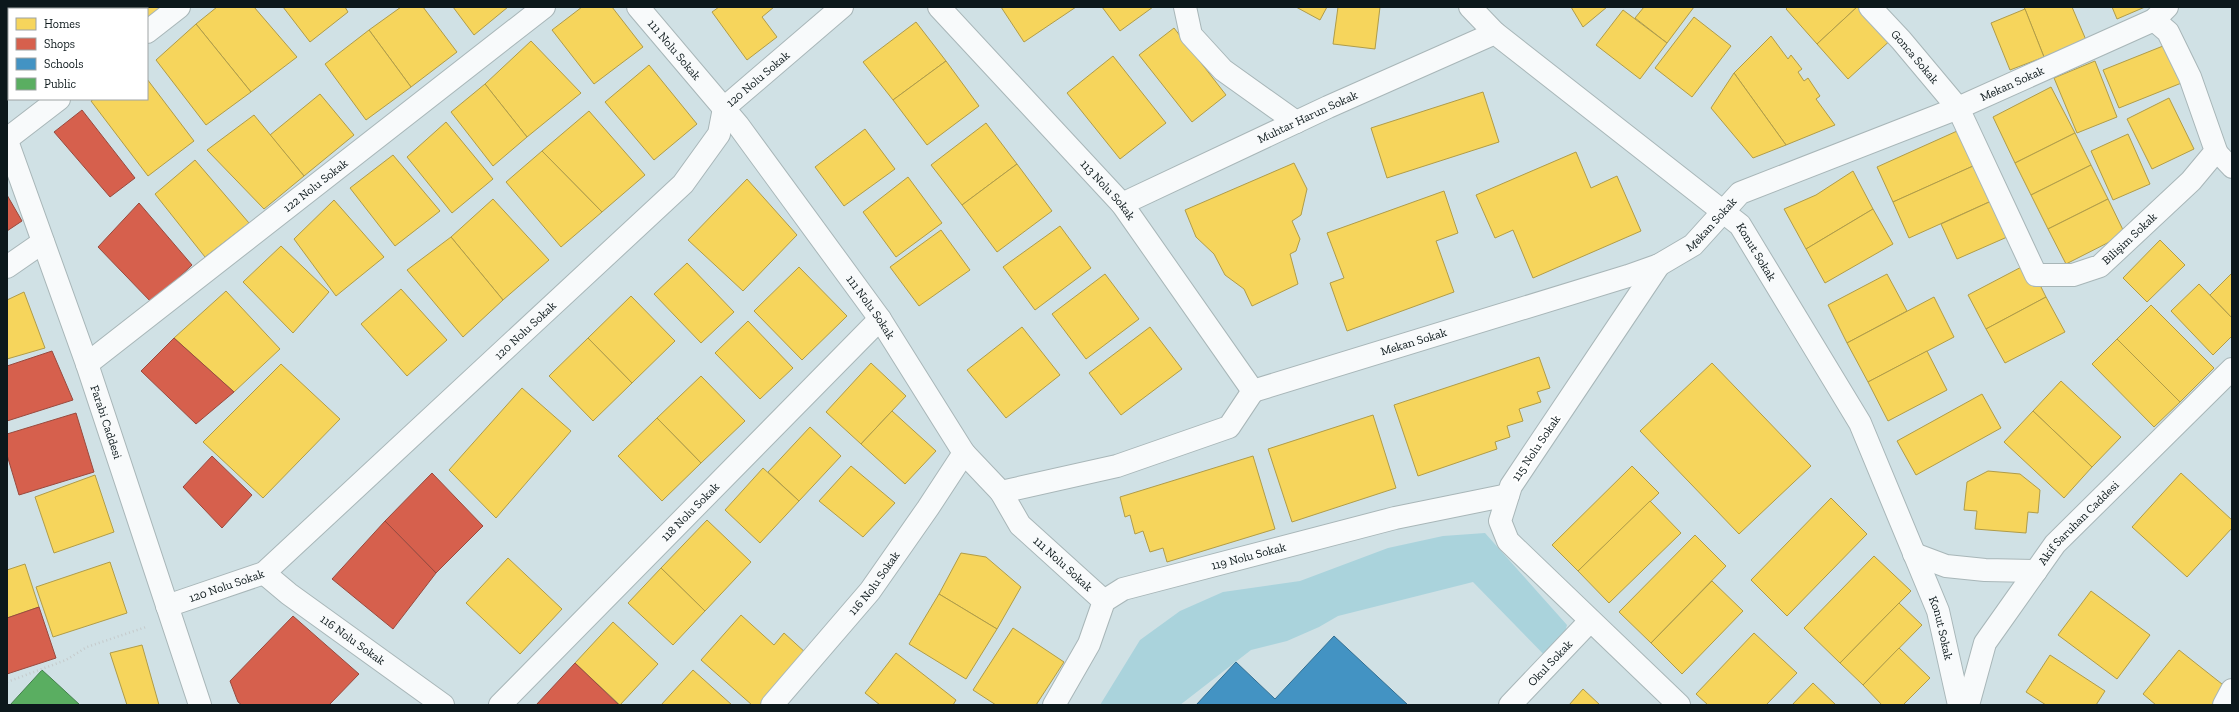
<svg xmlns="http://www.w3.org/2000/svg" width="2239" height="712" viewBox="0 0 2239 712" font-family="'Zilla Slab',serif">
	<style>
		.green { fill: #aad3dc }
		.homes { fill: #f6d55c; stroke: #b09c48 }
		.shops { fill: #d6604d; stroke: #994a3e }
		.schools { fill: #4393c3; stroke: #326e91 }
		.public { fill: #5aae61; stroke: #43814c }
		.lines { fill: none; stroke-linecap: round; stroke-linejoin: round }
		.pedestrian-casing { stroke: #a8b6b8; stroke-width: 22 }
		.minor-casing { stroke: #a8b6b8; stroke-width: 24 }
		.tertiary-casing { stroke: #a8b6b8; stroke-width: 24 }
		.path { stroke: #c5cacb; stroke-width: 2.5; stroke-dasharray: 1 3; stroke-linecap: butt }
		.pedestrian { stroke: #f8fafb; stroke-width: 20 }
		.minor { stroke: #f8fafb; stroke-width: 22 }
		.tertiary { stroke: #f8fafb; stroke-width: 22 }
		.labels { text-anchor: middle; stroke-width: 4; stroke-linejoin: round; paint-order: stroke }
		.street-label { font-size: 12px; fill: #0c181b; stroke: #fff }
	</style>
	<rect width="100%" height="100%" fill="#d0e1e5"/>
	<!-- green -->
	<path class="green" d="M1485,533L1567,625L1556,667L1473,582L1338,616L1319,627L1287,641L1251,650L1180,705H1100L1140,640L1180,611L1223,592L1300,581L1388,548L1443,536Z"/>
	<!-- homes -->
	<g class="homes">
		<path d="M107,7H166L147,20V9H109Z"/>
		<path d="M217,7H254L297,57L251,92L196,24Z"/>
		<path d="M283,7H345L348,12L310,42Z"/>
		<path d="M401,7H423L457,52L411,87L369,30Z"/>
		<path d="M453,7H508L474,35Z"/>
		<path d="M582,7H612L643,47L594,84L552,30Z"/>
		<path d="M719,7H774L762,17L777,37L747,60L712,12Z"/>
		<path d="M1001,7H1076L1024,42Z"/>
		<path d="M1102,7H1153L1120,31Z"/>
		<path d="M1296,7H1327L1320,20Z"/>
		<path d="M1338,7H1380L1375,49L1333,44Z"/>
		<path d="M1571,7H1607L1583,27Z"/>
		<path d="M1644,7H1694L1667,43L1635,18Z"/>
		<path d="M1788,7H1857L1817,44L1786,9Z"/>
		<path d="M1857,7H1866L1894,37L1848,79L1817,44Z"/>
		<path d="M2024,7H2072L2086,40L2044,57Z"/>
		<path d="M2112,7H2145L2117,19Z"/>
		<path d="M2025,9L2044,57L2010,70L1991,23Z"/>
		<path d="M1623,10L1667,43L1640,79L1596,45Z"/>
		<path d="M1694,17L1731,46L1692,97L1655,68Z"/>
		<path d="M916,22L946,61L893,100L863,62Z"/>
		<path d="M196,24L251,92L206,125L156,60Z"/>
		<path d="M1174,28L1226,95L1192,122L1139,55Z"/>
		<path d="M369,30L411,87L366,120L325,64Z"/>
		<path d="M1771,36L1788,59L1791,55L1802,69L1798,72L1804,81L1808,78L1820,96L1816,99L1835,125L1786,145L1734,73Z"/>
		<path d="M531,41L581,93L527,137L485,84Z"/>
		<path d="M2168,44L2184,82L2119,108L2103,70Z"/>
		<path d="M1113,56L1166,123L1120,159L1067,93Z"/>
		<path d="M946,61L979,106L927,145L893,100Z"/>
		<path d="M2095,61L2117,117L2077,133L2054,78Z"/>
		<path d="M649,65L697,124L654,160L605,102Z"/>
		<path d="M1734,73L1786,145L1753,158L1711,108Z"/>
		<path d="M147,79L194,141L148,176L91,101L94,99H147Z"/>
		<path d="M485,84L527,137L493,166L451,112Z"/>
		<path d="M2051,87L2075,133L2015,163L1993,117Z"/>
		<path d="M1483,92L1499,142L1387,178L1371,128Z"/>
		<path d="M320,94L354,135L304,176L270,135Z"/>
		<path d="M2169,98L2194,149L2152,169L2127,119Z"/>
		<path d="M589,111L645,175L602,212L542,151Z"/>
		<path d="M254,115L304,176L264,209L207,150Z"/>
		<path d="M446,122L493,179L452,213L407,157Z"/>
		<path d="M986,123L1017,164L962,205L931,165Z"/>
		<path d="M1966,127L1982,162L1893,202L1877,167Z"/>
		<path d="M865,129L895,169L844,206L815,167Z"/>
		<path d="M2075,133L2091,165L2031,195L2015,163Z"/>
		<path d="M2128,134L2150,184L2113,200L2091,151Z"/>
		<path d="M542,151L602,212L561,247L506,182Z"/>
		<path d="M1576,152L1591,188L1617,176L1641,231L1533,278L1513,230L1495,238L1476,195Z"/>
		<path d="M393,155L440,211L395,246L350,188Z"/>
		<path d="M195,160L249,223L205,257L155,194Z"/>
		<path d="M1982,162L1998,198L1909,238L1893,202Z"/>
		<path d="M1294,163L1307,189L1301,215L1292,221L1300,239L1296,251L1290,254L1298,284L1252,306L1244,289L1225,275L1214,254L1196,237L1185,210Z"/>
		<path d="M1017,164L1052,211L997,252L962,205Z"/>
		<path d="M2091,165L2108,199L2048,229L2031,195Z"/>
		<path d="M1853,171L1873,209L1806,249L1784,209L1816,195Z"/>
		<path d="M908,177L942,223L896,257L863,212Z"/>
		<path d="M747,179L797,235L743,291L688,240Z"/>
		<path d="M1444,191L1458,233L1436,241L1454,292L1347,331L1330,283L1344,278L1327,233Z"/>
		<path d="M1998,198L2014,234L1957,259L1941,224Z"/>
		<path d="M493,199L549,260L503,300L451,237Z"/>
		<path d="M2108,199L2125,234L2066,264L2048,229Z"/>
		<path d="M334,200L384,257L336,296L294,239Z"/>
		<path d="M1873,209L1893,244L1825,283L1806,249Z"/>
		<path d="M1060,226L1091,268L1035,310L1003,267Z"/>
		<path d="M941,230L970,270L919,306L890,267Z"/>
		<path d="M451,237L503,300L463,337L407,270Z"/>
		<path d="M2160,240L2185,265L2147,302L2123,278Z"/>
		<path d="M281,246L329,292L293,333L243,282Z"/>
		<path d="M687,263L734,312L701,343L654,294Z"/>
		<path d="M2029,263L2046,297L1986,329L1968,295Z"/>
		<path d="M799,267L847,316L802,360L754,311Z"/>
		<path d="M2232,273V318L2210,295Z"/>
		<path d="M1105,274L1139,319L1086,359L1052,314Z"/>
		<path d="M1887,274L1907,311L1847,343L1828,305Z"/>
		<path d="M2199,284L2232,318V336L2213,355L2171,311Z"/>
		<path d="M401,289L447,340L407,376L361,324Z"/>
		<path d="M226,291L280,349L234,392L174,338Z"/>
		<path d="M24,292L45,348L7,359V300Z"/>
		<path d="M631,296L675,341L632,383L588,338Z"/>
		<path d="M1934,297L1954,337L1868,382L1847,343Z"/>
		<path d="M2046,297L2065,332L2005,363L1986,329Z"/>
		<path d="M2151,305L2214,368L2180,402L2117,339Z"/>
		<path d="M748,321L793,368L760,399L715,353Z"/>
		<path d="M1022,327L1060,375L1006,418L967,370Z"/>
		<path d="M1150,327L1182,369L1121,415L1089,373Z"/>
		<path d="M588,338L632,383L593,421L549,376Z"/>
		<path d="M2117,339L2180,402L2154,427L2092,364Z"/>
		<path d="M1927,351L1947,390L1888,421L1868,382Z"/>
		<path d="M1539,357L1550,388L1537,392L1541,402L1519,409L1523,421L1507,426L1510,437L1495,442L1497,449L1418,476L1394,405Z"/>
		<path d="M871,363L906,396L861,444L826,412Z"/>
		<path d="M1712,363L1811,466L1739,534L1640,431Z"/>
		<path d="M281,364L340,419L263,498L203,442Z"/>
		<path d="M701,376L745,421L701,463L657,418Z"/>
		<path d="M2061,381L2121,437L2092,467L2033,411Z"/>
		<path d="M522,388L571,431L496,518L449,470Z"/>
		<path d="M1982,394L2001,428L1916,475L1897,441Z"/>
		<path d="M892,411L936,451L905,484L861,444Z"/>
		<path d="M2033,411L2092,467L2064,498L2004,442Z"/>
		<path d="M1373,415L1396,488L1292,522L1268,449Z"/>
		<path d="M657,418L701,463L662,501L618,456Z"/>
		<path d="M810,427L841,456L799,501L768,472Z"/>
		<path d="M1253,456L1275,529L1167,562L1163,548L1150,552L1143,531L1135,534L1130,515L1125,517L1120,497Z"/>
		<path d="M851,466L895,503L863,537L819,501Z"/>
		<path d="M1632,466L1659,493L1578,571L1552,545Z"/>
		<path d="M763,468L799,501L760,543L725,510Z"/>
		<path d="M1988,471L2020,474L2040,490L2038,513L2028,512L2026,533L1975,529L1977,511L1964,510L1967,482Z"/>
		<path d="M2181,473L2232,520V528L2187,577L2132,527Z"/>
		<path d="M95,475L114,532L54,553L35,497Z"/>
		<path d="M1831,498L1867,534L1787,616L1751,580Z"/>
		<path d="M1650,501L1681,533L1609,603L1578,571Z"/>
		<path d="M707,520L751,562L705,611L661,568Z"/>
		<path d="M1695,535L1726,566L1651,643L1619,612Z"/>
		<path d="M961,553L986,557L1021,587L997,629L939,594Z"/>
		<path d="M1874,556L1911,591L1840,663L1804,628Z"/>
		<path d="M508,558L562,609L520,654L466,603Z"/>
		<path d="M110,562L127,613L53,637L36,587Z"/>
		<path d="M25,564L39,607L7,618V570Z"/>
		<path d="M661,568L705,611L673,645L628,603Z"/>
		<path d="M1712,581L1743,611L1682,674L1651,643Z"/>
		<path d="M2091,591L2150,635L2117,679L2058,635Z"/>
		<path d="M939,594L997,629L966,679L909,644Z"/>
		<path d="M1899,603L1922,625L1863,685L1840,663Z"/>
		<path d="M741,615L774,645L784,633L807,654L762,705H752L701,660Z"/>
		<path d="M613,622L658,664L620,705L575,663Z"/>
		<path d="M1013,628L1064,662L1036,705H996L973,690Z"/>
		<path d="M1754,633L1797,673L1766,705H1708L1696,694Z"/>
		<path d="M142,645L159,705H127L110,653Z"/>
		<path d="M1899,648L1930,678L1903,705H1882L1863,685Z"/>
		<path d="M2179,650L2227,688L2213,705H2156L2143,694Z"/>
		<path d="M896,653L956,700L953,705H880L865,693Z"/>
		<path d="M2050,655L2105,691L2096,705H2046L2026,692Z"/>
		<path d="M693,670L732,705H661Z"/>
		<path d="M1813,683L1836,705H1792Z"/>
		<path d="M1583,689L1600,705H1569Z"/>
	</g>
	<!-- shops -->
	<g class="shops">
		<path d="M18,7H76L78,9H16Z"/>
		<path d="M82,110L135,178L110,197L54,132Z"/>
		<path d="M7,195L22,221L7,231Z"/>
		<path d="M139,203L192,265L152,303L98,247Z"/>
		<path d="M174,338L234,392L196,424L141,371Z"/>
		<path d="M52,351L73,400L7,421V366Z"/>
		<path d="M76,413L94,472L19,495L7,455V434Z"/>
		<path d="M212,456L252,495L222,528L183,487Z"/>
		<path d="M432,473L483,526L436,573L385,521Z"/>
		<path d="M385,521L436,573L393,629L332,579Z"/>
		<path d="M39,607L56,658L7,674V618Z"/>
		<path d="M293,616L359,674L329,705H242L238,702L230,681Z"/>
		<path d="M575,663L619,705H536Z"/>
	</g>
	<!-- schools -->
	<path class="schools" d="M1334,636L1408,705H1196L1236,662L1275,699Z"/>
	<!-- public -->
	<path class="public" d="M42,670L53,680L80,705H10Z"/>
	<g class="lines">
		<!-- pedestrian casing -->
		<g class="pedestrian-casing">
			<path id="pedestrian" d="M2216,151L2232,168"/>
		</g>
		<!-- minor casing -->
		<g class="minor-casing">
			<g id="minor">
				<path id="s1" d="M638,7L738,125L880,319L964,453L1001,492L1020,525L1104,601"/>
				<path id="s2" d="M939,7L1122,204L1253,391"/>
				<path d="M1185,7L1191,35L1223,70L1296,122"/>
				<path id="s3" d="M1870,7L1901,40L1958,108L2036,275H2073L2100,266L2191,181L2216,151L2190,77L2168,32L2154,20L2167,7"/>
				<path d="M147,32L179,7"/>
				<path d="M7,139L59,99"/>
				<path id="s4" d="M1122,204L1328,107L1495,33L1740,225L1860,423L1938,611L1959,705"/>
				<path d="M1659,265L1511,486L1500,521L1508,541L1679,705"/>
				<path d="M7,267L43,242"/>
				<path id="s5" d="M87,364L544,7"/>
				<path id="s6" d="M1253,391L1628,276L1659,265L1693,245L1740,193L1958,108L2154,20"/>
				<path d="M1001,492L1117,466L1229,427L1253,391"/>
				<path d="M1914,554L1946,566L1985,570L2036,571"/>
				<path id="s7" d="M264,573L289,594L443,705"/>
				<path id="s8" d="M167,606L264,573L683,184L719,134L724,108L842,7"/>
				<path id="s9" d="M500,705L880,319"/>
				<path id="s10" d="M772,705L870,591L928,508L964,453"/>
				<path id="s11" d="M1054,705L1089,644L1104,601L1123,589L1395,518L1508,495"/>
				<path id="s12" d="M1510,705L1590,621"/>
				<path d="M2224,705L2232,690"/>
			</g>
		</g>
		<!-- tertiary casing -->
		<g class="tertiary-casing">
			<g id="tertiary">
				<path d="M1470,7L1495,33"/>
				<path id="s13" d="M7,141L87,364L200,705"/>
				<path id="s14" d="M1968,705L1985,643L2055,544L2232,369"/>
			</g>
		</g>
		<!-- path -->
		<path class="path" d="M7,682L66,660L87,647L146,627"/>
		<!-- pedestrian -->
		<use href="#pedestrian" class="pedestrian"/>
		<!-- minor -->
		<use href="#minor" class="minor"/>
		<!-- tertiary -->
		<use href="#tertiary" class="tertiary"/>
	</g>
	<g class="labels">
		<!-- street labels -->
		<g class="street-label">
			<text dy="4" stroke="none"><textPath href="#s1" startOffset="56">111 Nolu Sokak</textPath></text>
			<text dy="4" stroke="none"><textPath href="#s3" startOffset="67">Gonca Sokak</textPath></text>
			<text dy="4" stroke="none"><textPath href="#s8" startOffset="807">120 Nolu Sokak</textPath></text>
			<text dy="4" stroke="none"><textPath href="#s6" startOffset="828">Mekan Sokak</textPath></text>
			<text dy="4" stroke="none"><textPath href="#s4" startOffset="205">Muhtar Harun Sokak</textPath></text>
			<text dy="4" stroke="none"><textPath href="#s5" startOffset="290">122 Nolu Sokak</textPath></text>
			<text dy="4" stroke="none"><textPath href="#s2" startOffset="249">113 Nolu Sokak</textPath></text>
			<text dy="4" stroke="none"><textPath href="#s6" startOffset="492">Mekan Sokak</textPath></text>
			<text dy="4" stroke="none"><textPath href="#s3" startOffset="424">Bilişim Sokak</textPath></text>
			<text dy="4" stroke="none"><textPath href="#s4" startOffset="753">Konut Sokak</textPath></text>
			<text dy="4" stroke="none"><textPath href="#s1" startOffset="380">111 Nolu Sokak</textPath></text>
			<text dy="4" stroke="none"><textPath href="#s8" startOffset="459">120 Nolu Sokak</textPath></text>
			<text dy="4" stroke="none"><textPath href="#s6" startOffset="168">Mekan Sokak</textPath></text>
			<text dy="4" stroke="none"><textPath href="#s13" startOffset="298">Farabi Caddesi</textPath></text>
			<text transform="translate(1536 448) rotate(-56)" y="4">115 Nolu Sokak</text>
			<text dy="4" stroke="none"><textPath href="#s9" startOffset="271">118 Nolu Sokak</textPath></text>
			<text dy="4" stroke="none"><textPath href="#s14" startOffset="217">Akif Saruhan Caddesi</textPath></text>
			<text dy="4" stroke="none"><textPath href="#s11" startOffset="268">119 Nolu Sokak</textPath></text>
			<text dy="4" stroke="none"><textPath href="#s1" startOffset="703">111 Nolu Sokak</textPath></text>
			<text dy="4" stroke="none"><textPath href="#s10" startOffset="159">116 Nolu Sokak</textPath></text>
			<text dy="4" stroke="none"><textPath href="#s8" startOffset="63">120 Nolu Sokak</textPath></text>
			<text dy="4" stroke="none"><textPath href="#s4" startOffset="1174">Konut Sokak</textPath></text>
			<text dy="4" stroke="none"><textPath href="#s7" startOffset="111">116 Nolu Sokak</textPath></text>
			<text dy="4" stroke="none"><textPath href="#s12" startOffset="58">Okul Sokak</textPath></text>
		</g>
	</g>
	<!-- border -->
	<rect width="2239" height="712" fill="none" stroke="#0c181b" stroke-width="16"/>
	<!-- legend -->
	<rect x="8" y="8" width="140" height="92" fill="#ffffff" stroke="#9ea3a4"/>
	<rect x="16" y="18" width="20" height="12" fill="#f6d55c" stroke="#9ea3a4"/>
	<text x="44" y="28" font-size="12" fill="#0c181b">Homes</text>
	<rect x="16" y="38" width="20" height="12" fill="#d6604d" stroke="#9ea3a4"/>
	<text x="44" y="48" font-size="12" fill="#0c181b">Shops</text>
	<rect x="16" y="58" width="20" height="12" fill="#4393c3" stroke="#9ea3a4"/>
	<text x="44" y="68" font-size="12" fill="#0c181b">Schools</text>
	<rect x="16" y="78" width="20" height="12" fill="#5aae61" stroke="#9ea3a4"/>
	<text x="44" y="88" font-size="12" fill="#0c181b">Public</text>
</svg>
